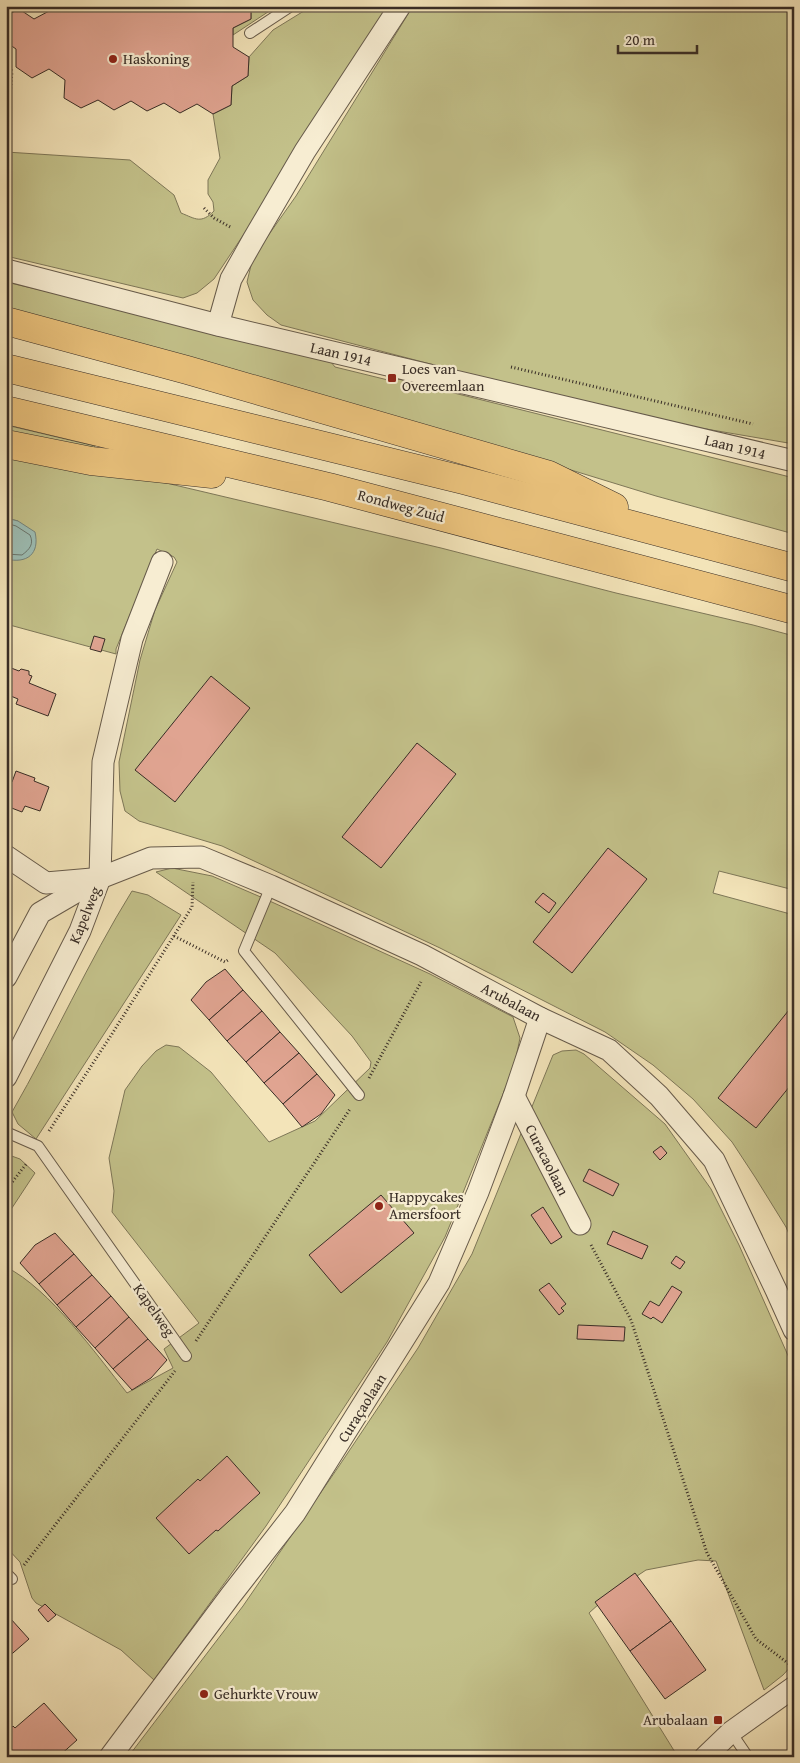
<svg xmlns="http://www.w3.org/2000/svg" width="800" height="1763" viewBox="0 0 800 1763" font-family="'Gentium Book Plus',serif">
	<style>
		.green { fill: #c3c18a; stroke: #7e7758 }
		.water { fill: #9dbeb5; stroke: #75847c }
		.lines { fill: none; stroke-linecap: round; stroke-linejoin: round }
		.shore { stroke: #6a766e; stroke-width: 1 }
		.building { fill: #e0a491; stroke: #382d26 }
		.lane-casing { stroke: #675b4b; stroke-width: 12 }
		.street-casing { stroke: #675b4b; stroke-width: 23 }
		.primary-casing { stroke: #382d26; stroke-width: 29 }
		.path { stroke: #382d26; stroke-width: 3; stroke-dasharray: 1 2.5; stroke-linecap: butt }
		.lane { stroke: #f7edd2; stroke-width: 10 }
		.street { stroke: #f7edd2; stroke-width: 21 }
		.primary { stroke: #eac27c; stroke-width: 28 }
		.poi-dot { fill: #8f2418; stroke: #f7edd2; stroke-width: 2 }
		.labels { text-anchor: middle; stroke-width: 4.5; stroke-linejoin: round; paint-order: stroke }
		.poi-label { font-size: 15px; fill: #382d26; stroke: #f7edd2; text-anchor: start }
		.street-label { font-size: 15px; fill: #382d26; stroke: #f7edd2 }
	</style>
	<rect width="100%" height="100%" fill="#f3e4b9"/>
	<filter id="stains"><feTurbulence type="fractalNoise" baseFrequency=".004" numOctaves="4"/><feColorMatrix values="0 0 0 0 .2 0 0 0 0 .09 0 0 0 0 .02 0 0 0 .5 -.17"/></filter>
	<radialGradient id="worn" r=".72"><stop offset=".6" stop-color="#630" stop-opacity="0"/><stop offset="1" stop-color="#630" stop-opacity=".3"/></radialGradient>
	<!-- green -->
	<g class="green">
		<path d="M251,6H277L233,35V28L251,19Z"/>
		<path d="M312,6H388L246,231L214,279L197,293L183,298L6,256V152L130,160L174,195L181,213C196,219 201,224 214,211L213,202L208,194V180L220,158L213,114L231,105L232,86L248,76L249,57L273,30Z"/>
		<path d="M413,6H794V444L700,428L461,372L281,325L267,315L253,300L247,282L253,257L296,196Z"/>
		<path d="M6,282L135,312L331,362L335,367L392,381L398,379L794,478V534L656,496L424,425L6,308Z"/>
		<path d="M6,425L95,446L93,452L6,435Z"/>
		<path d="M6,448L145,478L441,548L616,593L753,625L794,636V890L719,871L713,893L794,915V1246L786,1227L755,1177L732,1142L693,1099L653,1065L605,1032L440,948L222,846L139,821L125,811L120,791L119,762L140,660L155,610L177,562L174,557L157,549L116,649V654L6,624V559L13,560L18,521L6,518Z"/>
		<path d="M172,868L212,876L263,898L430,974L513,1017L520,1038L514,1067L445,1237L387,1342L266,1526L154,1680L121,1650L36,1603L32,1598L20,1562L6,1547V1267C50,1289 96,1354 127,1393L173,1368L164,1349L199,1323L112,1212L114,1191L109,1158L125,1090L142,1066L156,1051L166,1045L179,1047L211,1072L269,1142L315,1121L370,1068L371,1062L352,1036L275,953L156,872Z"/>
		<path d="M132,891L148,895L181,915L36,1139L18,1124L12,1112C54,1039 88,962 132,891Z"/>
		<path d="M576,1050L584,1054L665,1124L711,1189L739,1245L794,1369V1663L783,1675L764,1690L716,1561L698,1560L646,1570L610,1594L589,1613L678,1757H128L243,1606L339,1466L418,1348L472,1254L553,1055L562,1051Z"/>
		<path d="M6,1154L20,1159L35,1173L6,1217Z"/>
	</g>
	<!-- water -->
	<path class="water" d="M6,518L18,521L35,532C40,554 27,564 6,559Z"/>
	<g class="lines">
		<!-- shore -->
		<path class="shore" d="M6,523L16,526L30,535C34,544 30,549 22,555L6,554"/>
	</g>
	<!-- building -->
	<g class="building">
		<path d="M52,6H251V19L233,28V47L249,57L248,76L232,86L231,105L213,114L197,104L180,113L164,103L147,111L131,101L114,110L98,100L81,108L64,98L65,80L49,69L32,78L16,67V49L6,42V16L19,9L34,19L51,10Z"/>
		<path d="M94,636L105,639L101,652L90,649Z"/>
		<path d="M6,666L19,671L21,669L29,671V675L32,676L29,683L56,694L48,716L16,704L18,699L6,694Z"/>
		<path d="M211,676L250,708L175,802L135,770Z"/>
		<path d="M417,743L456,774L381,868L342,837Z"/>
		<path d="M16,771L35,778L34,781L49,787L40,811L25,806L22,812L9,807L6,814V780L12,782Z"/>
		<path d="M608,848L647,879L572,973L533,942Z"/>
		<path d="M543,893L556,903L549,913L535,902Z"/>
		<path d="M225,969L243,990L209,1020L191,1000L206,982Z"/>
		<path d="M243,990L262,1011L227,1041L209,1020Z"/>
		<path d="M793,1005L794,1081L756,1128L718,1098Z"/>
		<path d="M262,1011L280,1032L246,1062L227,1041Z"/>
		<path d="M280,1032L299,1053L264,1083L246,1062Z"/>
		<path d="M299,1053L317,1074L283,1104L264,1083Z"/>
		<path d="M317,1074L335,1095L321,1114L302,1127L283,1104Z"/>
		<path d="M661,1146L667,1153L660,1160L653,1152Z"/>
		<path d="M589,1169L619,1184L613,1196L583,1181Z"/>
		<path d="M381,1195L414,1233L341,1293L309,1255Z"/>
		<path d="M543,1207L562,1237L551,1244L531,1215Z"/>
		<path d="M613,1231L648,1246L642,1259L607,1244Z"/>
		<path d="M55,1233L74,1254L39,1284L20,1263L35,1245Z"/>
		<path d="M74,1254L92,1275L57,1305L39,1284Z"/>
		<path d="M676,1256L685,1262L680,1269L671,1263Z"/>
		<path d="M92,1275L111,1296L76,1327L57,1305Z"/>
		<path d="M549,1283L566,1304L561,1308L564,1311L559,1315L539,1290Z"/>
		<path d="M672,1286L682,1292L662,1323L653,1317L651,1319L642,1314L650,1301L659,1306Z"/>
		<path d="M111,1296L129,1317L95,1348L76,1327Z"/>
		<path d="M129,1317L148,1339L113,1369L95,1348Z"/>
		<path d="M578,1325L625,1327L624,1341L577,1339Z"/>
		<path d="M148,1339L167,1360L151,1378L132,1390L113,1369Z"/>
		<path d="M227,1456L260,1493L218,1531L216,1530L189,1554L156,1518L198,1479L200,1481Z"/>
		<path d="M635,1573L671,1621L630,1651L595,1602Z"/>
		<path d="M45,1604L56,1615L48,1622L38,1610Z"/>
		<path d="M10,1618L29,1639L6,1659V1621Z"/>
		<path d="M671,1621L706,1670L665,1699L630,1651Z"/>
		<path d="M44,1703L77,1740L58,1757H6V1733L13,1726L15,1728Z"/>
	</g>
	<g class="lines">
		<!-- lane casing -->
		<g class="lane-casing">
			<g id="lane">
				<path d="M250,33L291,6"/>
				<path d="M271,886L244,951L359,1095"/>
				<path d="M6,1132L38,1146L186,1356"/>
				<path d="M6,1573L12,1579"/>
				<path d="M731,1732L748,1757"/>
			</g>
		</g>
		<!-- street casing -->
		<g class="street-casing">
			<g id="street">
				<path d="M6,270L218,325L794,461"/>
				<path d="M218,325L231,279L253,240L305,151L400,6"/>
				<path d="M6,856L46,883L92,879"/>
				<path d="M6,977L40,913L100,878L151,858L201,857L271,886L422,955L540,1018L609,1050L659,1096L714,1160L776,1290L794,1330"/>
				<path d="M6,1077L80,931L100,878L103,762L132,639L162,562"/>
				<path d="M514,1096L580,1224"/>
				<path d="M110,1757L231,1595L295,1513L439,1283L478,1192L514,1096L540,1018"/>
				<path d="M705,1757L731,1732L794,1687"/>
			</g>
		</g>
		<!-- primary casing -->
		<g class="primary-casing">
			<g id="primary">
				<path d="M6,321L187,370L549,475L614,507"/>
				<path d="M6,368L463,480L794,568"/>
				<path d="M6,410L329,487L794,610"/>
				<path d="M6,444L91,461L212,474"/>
			</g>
		</g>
		<!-- path -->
		<g class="path">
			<path d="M6,7L7,6"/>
			<path d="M6,61L12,71L9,110L10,142"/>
			<path d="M204,208L214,218L232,228"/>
			<path d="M511,367L753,424"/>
			<path d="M174,936L225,962L228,960"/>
			<path d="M369,1078L421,982"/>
			<path d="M49,1131L110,1037L192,907L193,882"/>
			<path d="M6,1190L27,1163"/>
			<path d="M591,1245L631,1320L707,1553L756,1639L789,1664"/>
			<path d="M196,1341L350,1109"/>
			<path d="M24,1565L175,1371"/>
		</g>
		<!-- lane -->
		<use href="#lane" class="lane"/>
		<!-- street -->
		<use href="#street" class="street"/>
		<!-- primary -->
		<use href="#primary" class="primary"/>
	</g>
	<!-- markers -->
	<g class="poi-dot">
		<circle cx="113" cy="59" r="5"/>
		<rect x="387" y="373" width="10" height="10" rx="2.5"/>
		<circle cx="379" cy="1206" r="5"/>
		<circle cx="204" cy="1694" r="5"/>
		<rect x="713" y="1715" width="10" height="10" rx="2.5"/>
	</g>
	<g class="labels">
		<!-- poi labels -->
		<g class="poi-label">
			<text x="123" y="64">Haskoning</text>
			<text x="402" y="374">Loes van<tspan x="402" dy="17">Overeemlaan</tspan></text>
			<text x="389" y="1202">Happycakes<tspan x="389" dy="17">Amersfoort</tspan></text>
			<text x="214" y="1699">Gehurkte Vrouw</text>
			<text x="708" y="1725" text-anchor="end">Arubalaan</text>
		</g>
		<!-- street labels -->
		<g class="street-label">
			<text transform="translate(341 354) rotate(13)" y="5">Laan 1914</text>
			<text transform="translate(735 447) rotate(14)" y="5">Laan 1914</text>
			<text transform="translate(401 506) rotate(15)" y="5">Rondweg Zuid</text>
			<text transform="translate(85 915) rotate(-68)" y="5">Kapelweg</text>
			<text transform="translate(511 1002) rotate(28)" y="5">Arubalaan</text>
			<text transform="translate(547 1160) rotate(63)" y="5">Curacaolaan</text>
			<text transform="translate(154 1310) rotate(55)" y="5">Kapelweg</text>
			<text transform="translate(362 1408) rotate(-58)" y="5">Curaçaolaan</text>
		</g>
	</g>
	<!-- margin -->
	<rect width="800" height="1763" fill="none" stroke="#f3e4b9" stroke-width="25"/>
	<rect x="8" y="8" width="785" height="1748" fill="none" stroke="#382d26" stroke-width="2.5"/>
	<rect x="12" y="12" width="775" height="1738" fill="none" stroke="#382d26"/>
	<!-- scale -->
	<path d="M618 45v8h79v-8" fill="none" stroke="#382d26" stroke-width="2.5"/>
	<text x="625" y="45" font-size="15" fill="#382d26" stroke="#f7edd2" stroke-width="4" paint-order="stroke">20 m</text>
	<rect width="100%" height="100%" filter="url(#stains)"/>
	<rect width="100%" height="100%" fill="url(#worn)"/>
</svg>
